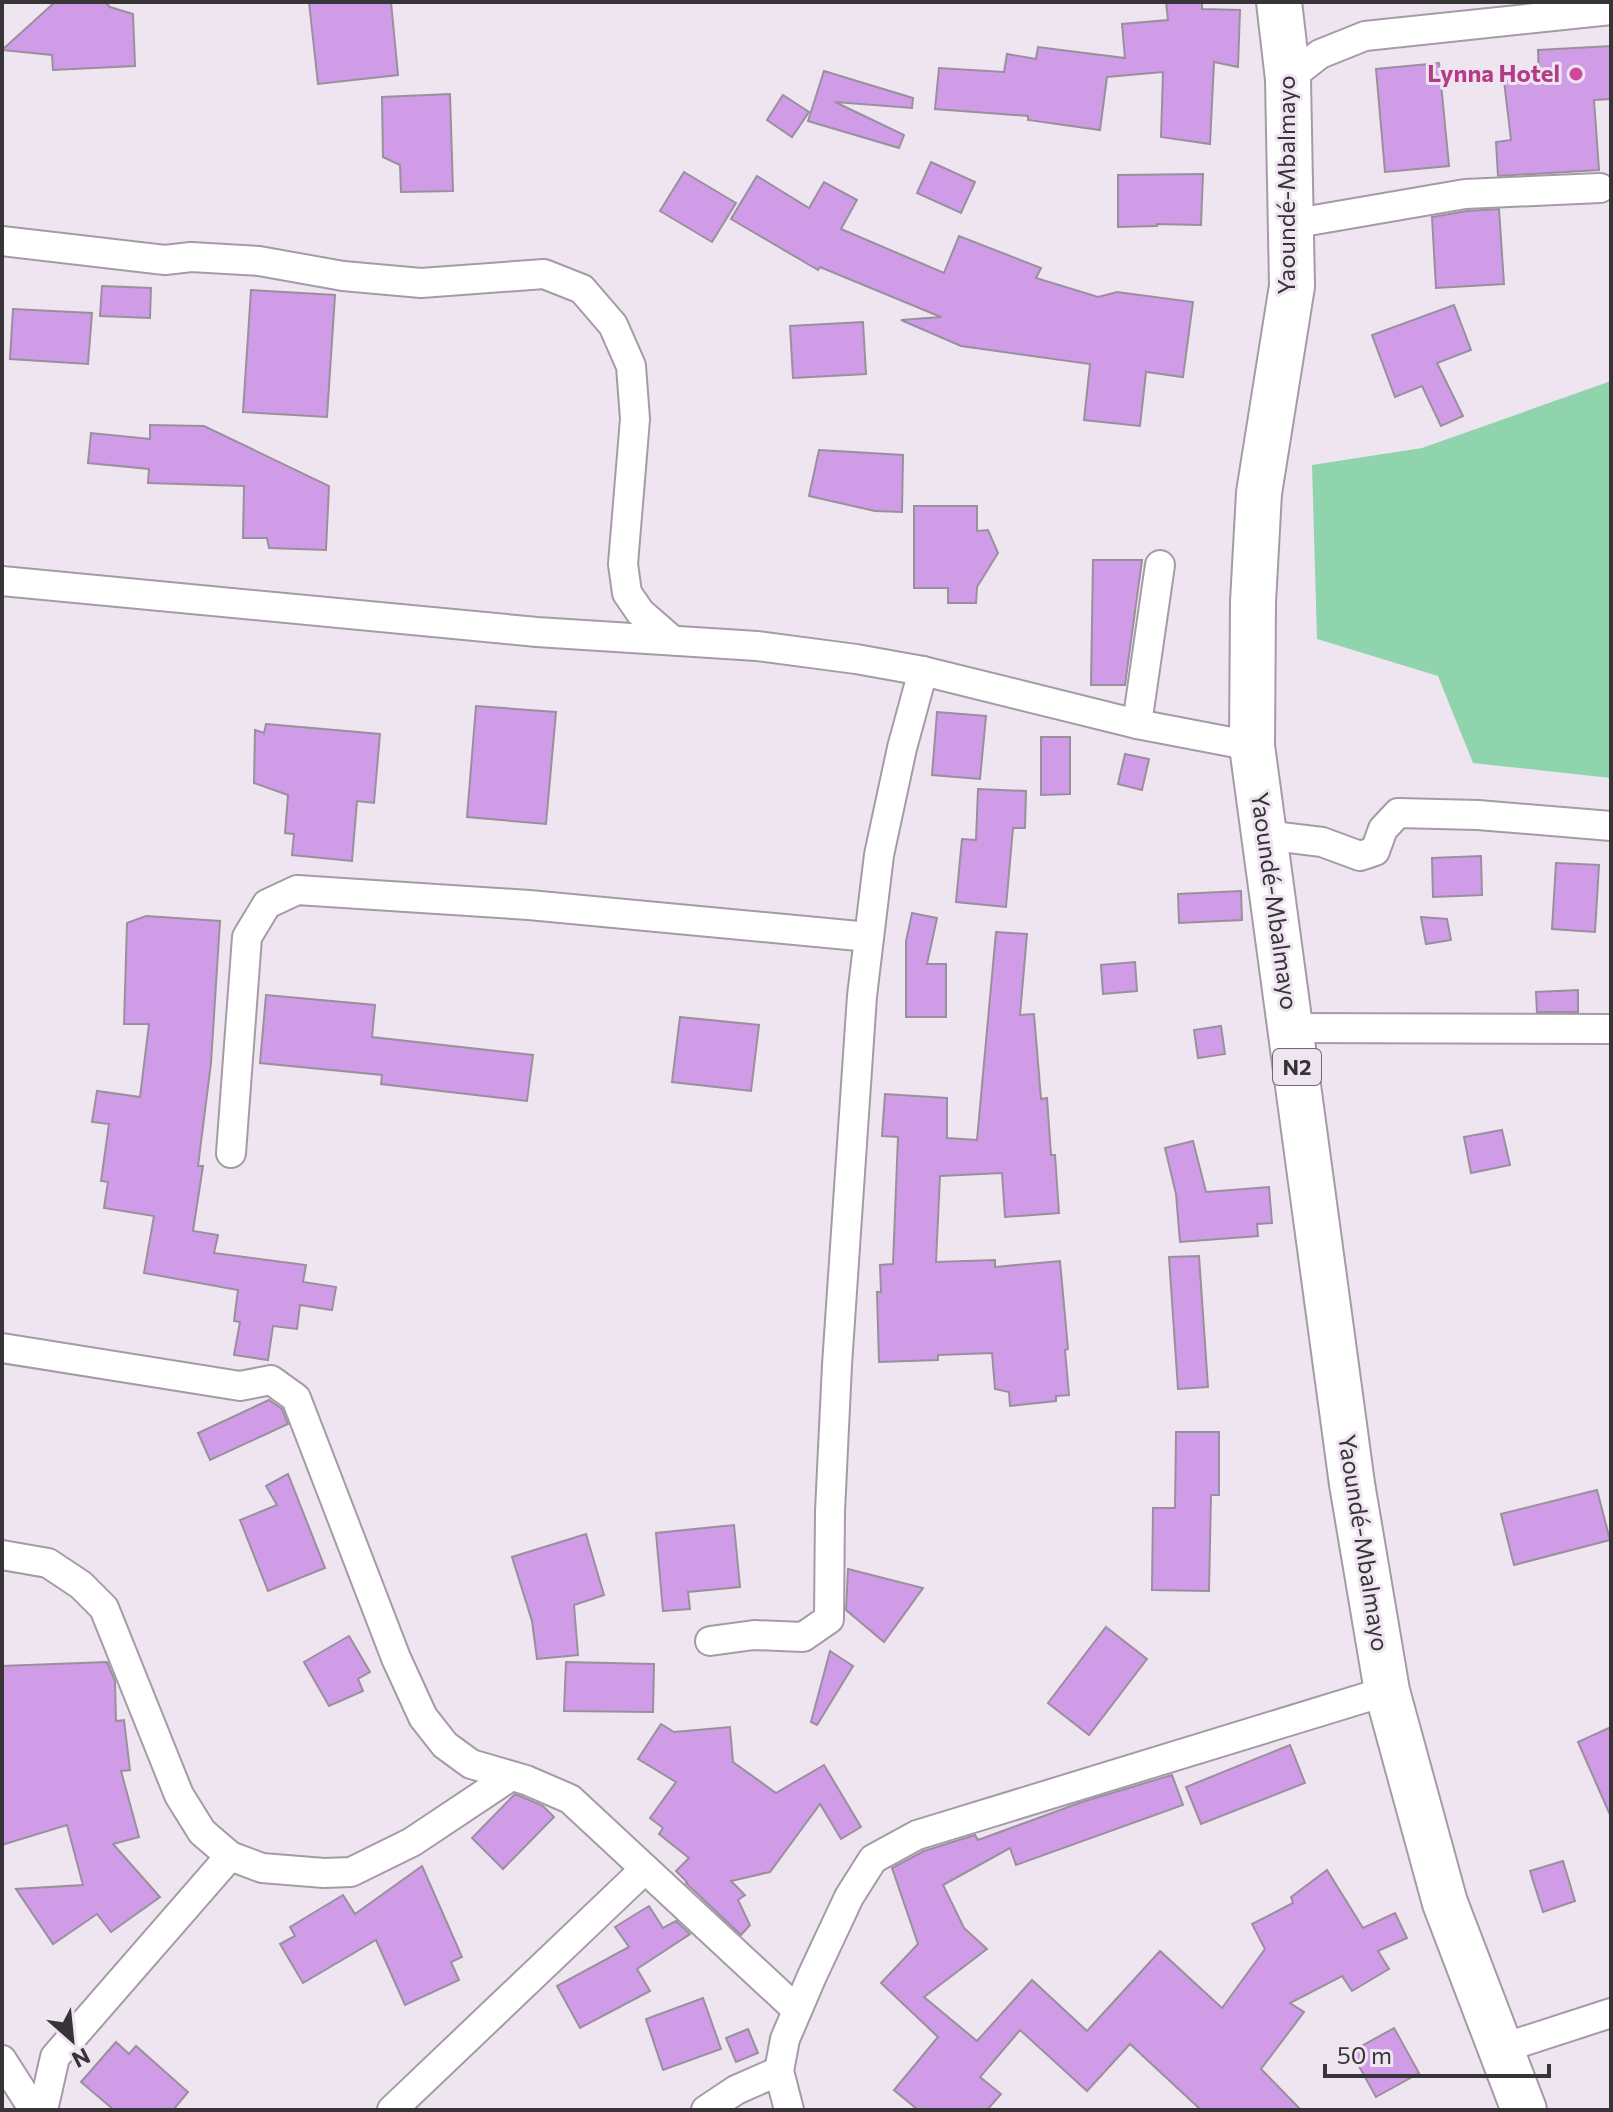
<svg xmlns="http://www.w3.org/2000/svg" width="1613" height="2112" viewBox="0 0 1613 2112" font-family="Commissioner,sans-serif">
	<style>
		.green { fill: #90d4ad }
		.building { fill: #d19ce7; stroke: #98909c; stroke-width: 2 }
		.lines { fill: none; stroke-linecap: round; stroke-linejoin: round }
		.minor-casing { stroke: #a49ba7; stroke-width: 32 }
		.trunk-casing { stroke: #a49ba7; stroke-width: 48 }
		.minor { stroke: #fff; stroke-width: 28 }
		.trunk { stroke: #fff; stroke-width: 44 }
		.hotel-dot { fill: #d1479c; stroke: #efe5f1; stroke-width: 3 }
		.labels { text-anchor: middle; stroke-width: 6; stroke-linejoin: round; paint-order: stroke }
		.shield { fill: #efe5f1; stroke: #6e6970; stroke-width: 2 }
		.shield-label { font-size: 22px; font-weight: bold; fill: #373438 }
		.hotel-label { font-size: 24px; font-weight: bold; fill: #b23c85; stroke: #efe5f1; text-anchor: end }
		.street-label { font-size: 24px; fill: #373438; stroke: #efe5f1 }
	</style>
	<rect width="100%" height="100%" fill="#efe5f1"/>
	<!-- green -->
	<path class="green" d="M1611,381V778L1473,763L1438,676L1317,639L1312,465L1422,448Z"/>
	<!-- building -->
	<g class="building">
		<path d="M55,2H105L110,7L133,14L135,66L53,70L52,55L2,50Z"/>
		<path d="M309,2H391L398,75L318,84Z"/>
		<path d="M1166,2H1202V9L1240,10L1238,67L1214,62L1210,144L1161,137L1163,72L1107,77L1100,130L1028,120V116L935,109L939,68L1004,72L1007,54L1036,59L1038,47L1125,58L1122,24L1168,20Z"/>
		<path d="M1611,46V99L1594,100L1599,170L1498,176L1496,142L1511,140L1504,81L1539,79L1538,50Z"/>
		<path d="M1439,63L1449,166L1385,172L1376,69Z"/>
		<path d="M824,71L913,98L912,108L835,102L904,135L899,148L808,121Z"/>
		<path d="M450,94L453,191L401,192L400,165L383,157L382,97Z"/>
		<path d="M783,95L809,112L792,137L767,120Z"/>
		<path d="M931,162L975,182L961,213L917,193Z"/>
		<path d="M684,172L736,203L712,242L660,211Z"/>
		<path d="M1203,174L1201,225L1157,224V226L1118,227V175Z"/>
		<path d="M757,176L809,208L824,182L857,200L841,229L944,273L959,236L1041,268L1036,278L1098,297L1117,292L1193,302L1183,377L1146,372L1140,426L1084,420L1090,364L961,346L901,320L941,317L820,267L818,270L731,219Z"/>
		<path d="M1499,209L1504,284L1436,288L1432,217L1467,211Z"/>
		<path d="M102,286L151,288L150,318L100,316Z"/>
		<path d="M251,290L335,295L327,417L243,412Z"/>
		<path d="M1454,305L1471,350L1437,363L1463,416L1441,426L1422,386L1395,397L1372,335Z"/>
		<path d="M13,309L92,313L88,364L10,359Z"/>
		<path d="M863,322L866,374L793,378L790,326Z"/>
		<path d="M150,425L204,426L329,486L326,550L269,548L267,538H243L244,486L148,483L149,469L88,463L91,433L150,439Z"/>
		<path d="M819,450L903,455L902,512L875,511L809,496Z"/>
		<path d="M914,506H977V531L988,530L998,553L977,587L976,603H948V588H914Z"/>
		<path d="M1093,560H1142L1125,685H1091Z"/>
		<path d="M476,706L556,712L546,824L467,817Z"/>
		<path d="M937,712L986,716L980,779L932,775Z"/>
		<path d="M266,724L380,734L374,803L357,801L352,861L292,855L294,834L285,833L288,795L254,783L255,730L264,733Z"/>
		<path d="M1041,737H1070V794L1041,795Z"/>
		<path d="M1125,754L1149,759L1142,790L1118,784Z"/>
		<path d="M978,789L1026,791L1025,828H1013L1006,907L956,902L962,839L976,840Z"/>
		<path d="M1481,856L1482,895L1433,897L1432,858Z"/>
		<path d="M1556,863L1599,865L1595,932L1552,929Z"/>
		<path d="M1241,891L1242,920L1179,923L1178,894Z"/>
		<path d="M912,913L937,918L927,964H946V1017H906V941Z"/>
		<path d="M146,916L220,921L211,1063L198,1166H203L193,1231L218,1235L214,1253L306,1265L303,1282L336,1287L332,1310L300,1305L297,1329L273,1326L268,1360L234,1355L240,1322L234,1321L238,1290L144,1273L154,1216L104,1208L108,1182L101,1181L109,1124L92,1122L97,1091L140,1097L149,1024H124L127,923Z"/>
		<path d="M1421,917L1447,919L1451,940L1426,944Z"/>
		<path d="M996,932L1027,934L1020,1015L1034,1014L1041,1099L1047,1098L1051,1155H1055L1059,1213L1005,1217L1002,1173L940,1176L936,1262L995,1260V1267L1060,1261L1068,1349L1065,1350L1069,1395L1056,1396V1401L1010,1406L1009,1392L995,1389L992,1353L938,1355V1360L879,1362L877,1292H881L880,1265L893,1264L898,1137L882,1136L885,1094L947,1098V1138L977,1140Z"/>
		<path d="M1135,962L1137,991L1103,994L1101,965Z"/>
		<path d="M1578,990V1012H1537L1536,992Z"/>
		<path d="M266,995L375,1005L372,1037L533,1055L527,1101L381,1084L382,1075L260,1063Z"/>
		<path d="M680,1017L759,1025L751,1091L672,1082Z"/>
		<path d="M1221,1026L1225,1054L1198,1058L1194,1030Z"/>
		<path d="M1502,1130L1510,1165L1471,1173L1464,1137Z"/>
		<path d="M1193,1141L1206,1192L1269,1187L1272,1223L1257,1224L1258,1236L1180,1242L1176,1194L1165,1148Z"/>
		<path d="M1199,1256L1208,1387L1178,1389L1169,1257Z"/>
		<path d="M269,1400L282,1409L288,1424L210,1460L198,1433Z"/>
		<path d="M1176,1432H1219V1495H1211L1209,1591L1152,1590L1153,1508H1175Z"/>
		<path d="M288,1474L325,1568L268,1591L240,1520L277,1505L266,1486Z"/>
		<path d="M1597,1490L1610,1540L1514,1565L1501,1514Z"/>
		<path d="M734,1525L740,1587L688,1592L690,1609L663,1611L656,1533Z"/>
		<path d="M586,1534L604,1595L574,1605L578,1655L537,1659L532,1621L512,1557Z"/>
		<path d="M848,1569L923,1588L884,1642L846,1610Z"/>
		<path d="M1106,1627L1147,1659L1089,1735L1048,1703Z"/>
		<path d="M349,1636L370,1672L358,1679L363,1691L329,1706L304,1662Z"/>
		<path d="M830,1651L853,1666L817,1725L811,1722Z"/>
		<path d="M107,1662L115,1681L116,1721L124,1720L130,1770L121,1771L139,1837L113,1844L160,1897L111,1932L97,1914L53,1944L16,1889L83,1885L67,1825L2,1845V1666Z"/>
		<path d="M566,1662L654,1664L653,1712L564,1711Z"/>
		<path d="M661,1724L674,1732L730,1727L733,1762L776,1793L824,1765L861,1827L841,1839L820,1804L770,1872L731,1881L745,1895L738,1900L750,1925L741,1935L686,1883L687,1882L676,1871L689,1858L659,1834L663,1828L650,1818L676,1782L638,1759Z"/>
		<path d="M1611,1727V1817L1578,1742Z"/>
		<path d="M1290,1745L1305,1783L1201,1824L1186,1787Z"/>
		<path d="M1172,1775L1183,1805L1016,1865L1010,1848L943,1885L964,1928L987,1949L924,1997L977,2041L1032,1980L1087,2031L1160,1951L1222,2008L1265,1949L1252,1924L1293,1903L1291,1897L1327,1870L1363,1928L1395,1913L1407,1938L1378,1951L1389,1969L1352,1991L1342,1976L1290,2003L1304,2012L1261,2069L1301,2110H1201L1130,2044L1087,2091L1020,2030L980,2077L1001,2094L987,2110H918L894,2090L938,2037L881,1983L918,1944L892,1868L924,1851L975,1835L978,1840L1082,1802Z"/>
		<path d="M515,1794L543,1806L554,1817L503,1869L472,1838Z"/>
		<path d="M1563,1861L1575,1901L1543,1912L1530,1871Z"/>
		<path d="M422,1866L462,1957L451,1962L459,1980L405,2005L376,1940L303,1983L280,1944L295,1936L290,1927L343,1895L355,1914Z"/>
		<path d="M649,1906L663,1928L676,1921L690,1934L637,1969L650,1991L580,2028L557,1986L629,1947L615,1927Z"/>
		<path d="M703,1998L721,2049L663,2070L646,2019Z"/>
		<path d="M1394,2028L1419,2073L1376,2097L1351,2052Z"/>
		<path d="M748,2029L758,2053L736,2062L726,2038Z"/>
		<path d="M116,2042L129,2054L136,2046L188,2092L173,2110H114L81,2082Z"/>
	</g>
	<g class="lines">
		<!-- minor casing -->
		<g class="minor-casing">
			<g id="minor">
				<path d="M1288,79L1320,54L1365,36L1611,10"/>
				<path d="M1291,224L1465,194L1600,188"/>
				<path d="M2,241L165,260L191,257L259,261L343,276L421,283L544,274L582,289L613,325L631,366L635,419L623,564L627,593L640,612L672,640"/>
				<path d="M2,581L537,632L757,646L856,659L923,671L1137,724L1252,746"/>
				<path d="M1137,724L1160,565"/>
				<path d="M1264,835L1322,842L1360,856L1375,851L1383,829L1398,813L1478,815L1611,826"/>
				<path d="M1292,1028L1611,1029"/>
				<path d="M231,1153L247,937L267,904L297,890L529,905L869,937"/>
				<path d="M2,1348L240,1386L271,1380L296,1398L396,1658L423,1717L445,1745L471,1764L526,1780L570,1799L797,2010"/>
				<path d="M2,1555L48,1563L81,1585L104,1608L179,1795L202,1832L230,1856L262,1868L324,1873L351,1872L412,1842L511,1776"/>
				<path d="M710,1641L754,1635L803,1637L829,1619L830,1511L837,1365L862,996L879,855L902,748L923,671"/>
				<path d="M1500,2049L1611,2013"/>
				<path d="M2,2060L34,2110"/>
				<path d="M43,2110L55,2057L230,1856"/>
				<path d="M392,2110L645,1869"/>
				<path d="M706,2110L736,2090L779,2071"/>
				<path d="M789,2110L779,2071L785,2039L812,1976L849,1897L873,1859L917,1835L1387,1691"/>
			</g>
		</g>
		<!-- trunk casing -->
		<g class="trunk-casing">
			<path id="trunk" d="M1279,2L1288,79L1292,286L1259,493L1253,602L1252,746L1352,1484L1387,1691L1445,1903L1524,2110"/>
		</g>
		<!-- minor -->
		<use href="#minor" class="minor"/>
		<!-- trunk -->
		<use href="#trunk" class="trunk"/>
	</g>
	<!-- markers -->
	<circle class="hotel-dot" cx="1576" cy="74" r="8"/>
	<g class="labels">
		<!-- shield labels -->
		<rect class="shield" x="1273" y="1049" width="48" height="36" rx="6"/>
		<g class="shield-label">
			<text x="1297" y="1075">N2</text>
		</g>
		<!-- hotel labels -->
		<g class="hotel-label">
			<text x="1560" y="82">Lynna Hotel</text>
		</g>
		<!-- street labels -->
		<g class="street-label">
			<text transform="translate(1287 185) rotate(-90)" y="8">Yaoundé-Mbalmayo</text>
			<text transform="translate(1274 901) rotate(82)" y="8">Yaoundé-Mbalmayo</text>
			<text transform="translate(1363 1543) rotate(81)" y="8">Yaoundé-Mbalmayo</text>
		</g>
	</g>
	<!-- border -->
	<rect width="1613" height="2112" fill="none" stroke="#373438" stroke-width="8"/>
	<!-- north arrow -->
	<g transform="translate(72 2040) rotate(153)" stroke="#efe5f1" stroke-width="6" paint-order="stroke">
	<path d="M0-6L14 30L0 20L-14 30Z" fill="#373438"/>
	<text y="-12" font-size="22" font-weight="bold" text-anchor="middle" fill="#373438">N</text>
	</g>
	<!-- scale -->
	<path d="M1325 2064v12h224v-12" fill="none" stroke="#373438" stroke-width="4"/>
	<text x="1337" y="2064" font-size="24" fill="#373438" stroke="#efe5f1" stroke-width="6" paint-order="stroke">50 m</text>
</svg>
